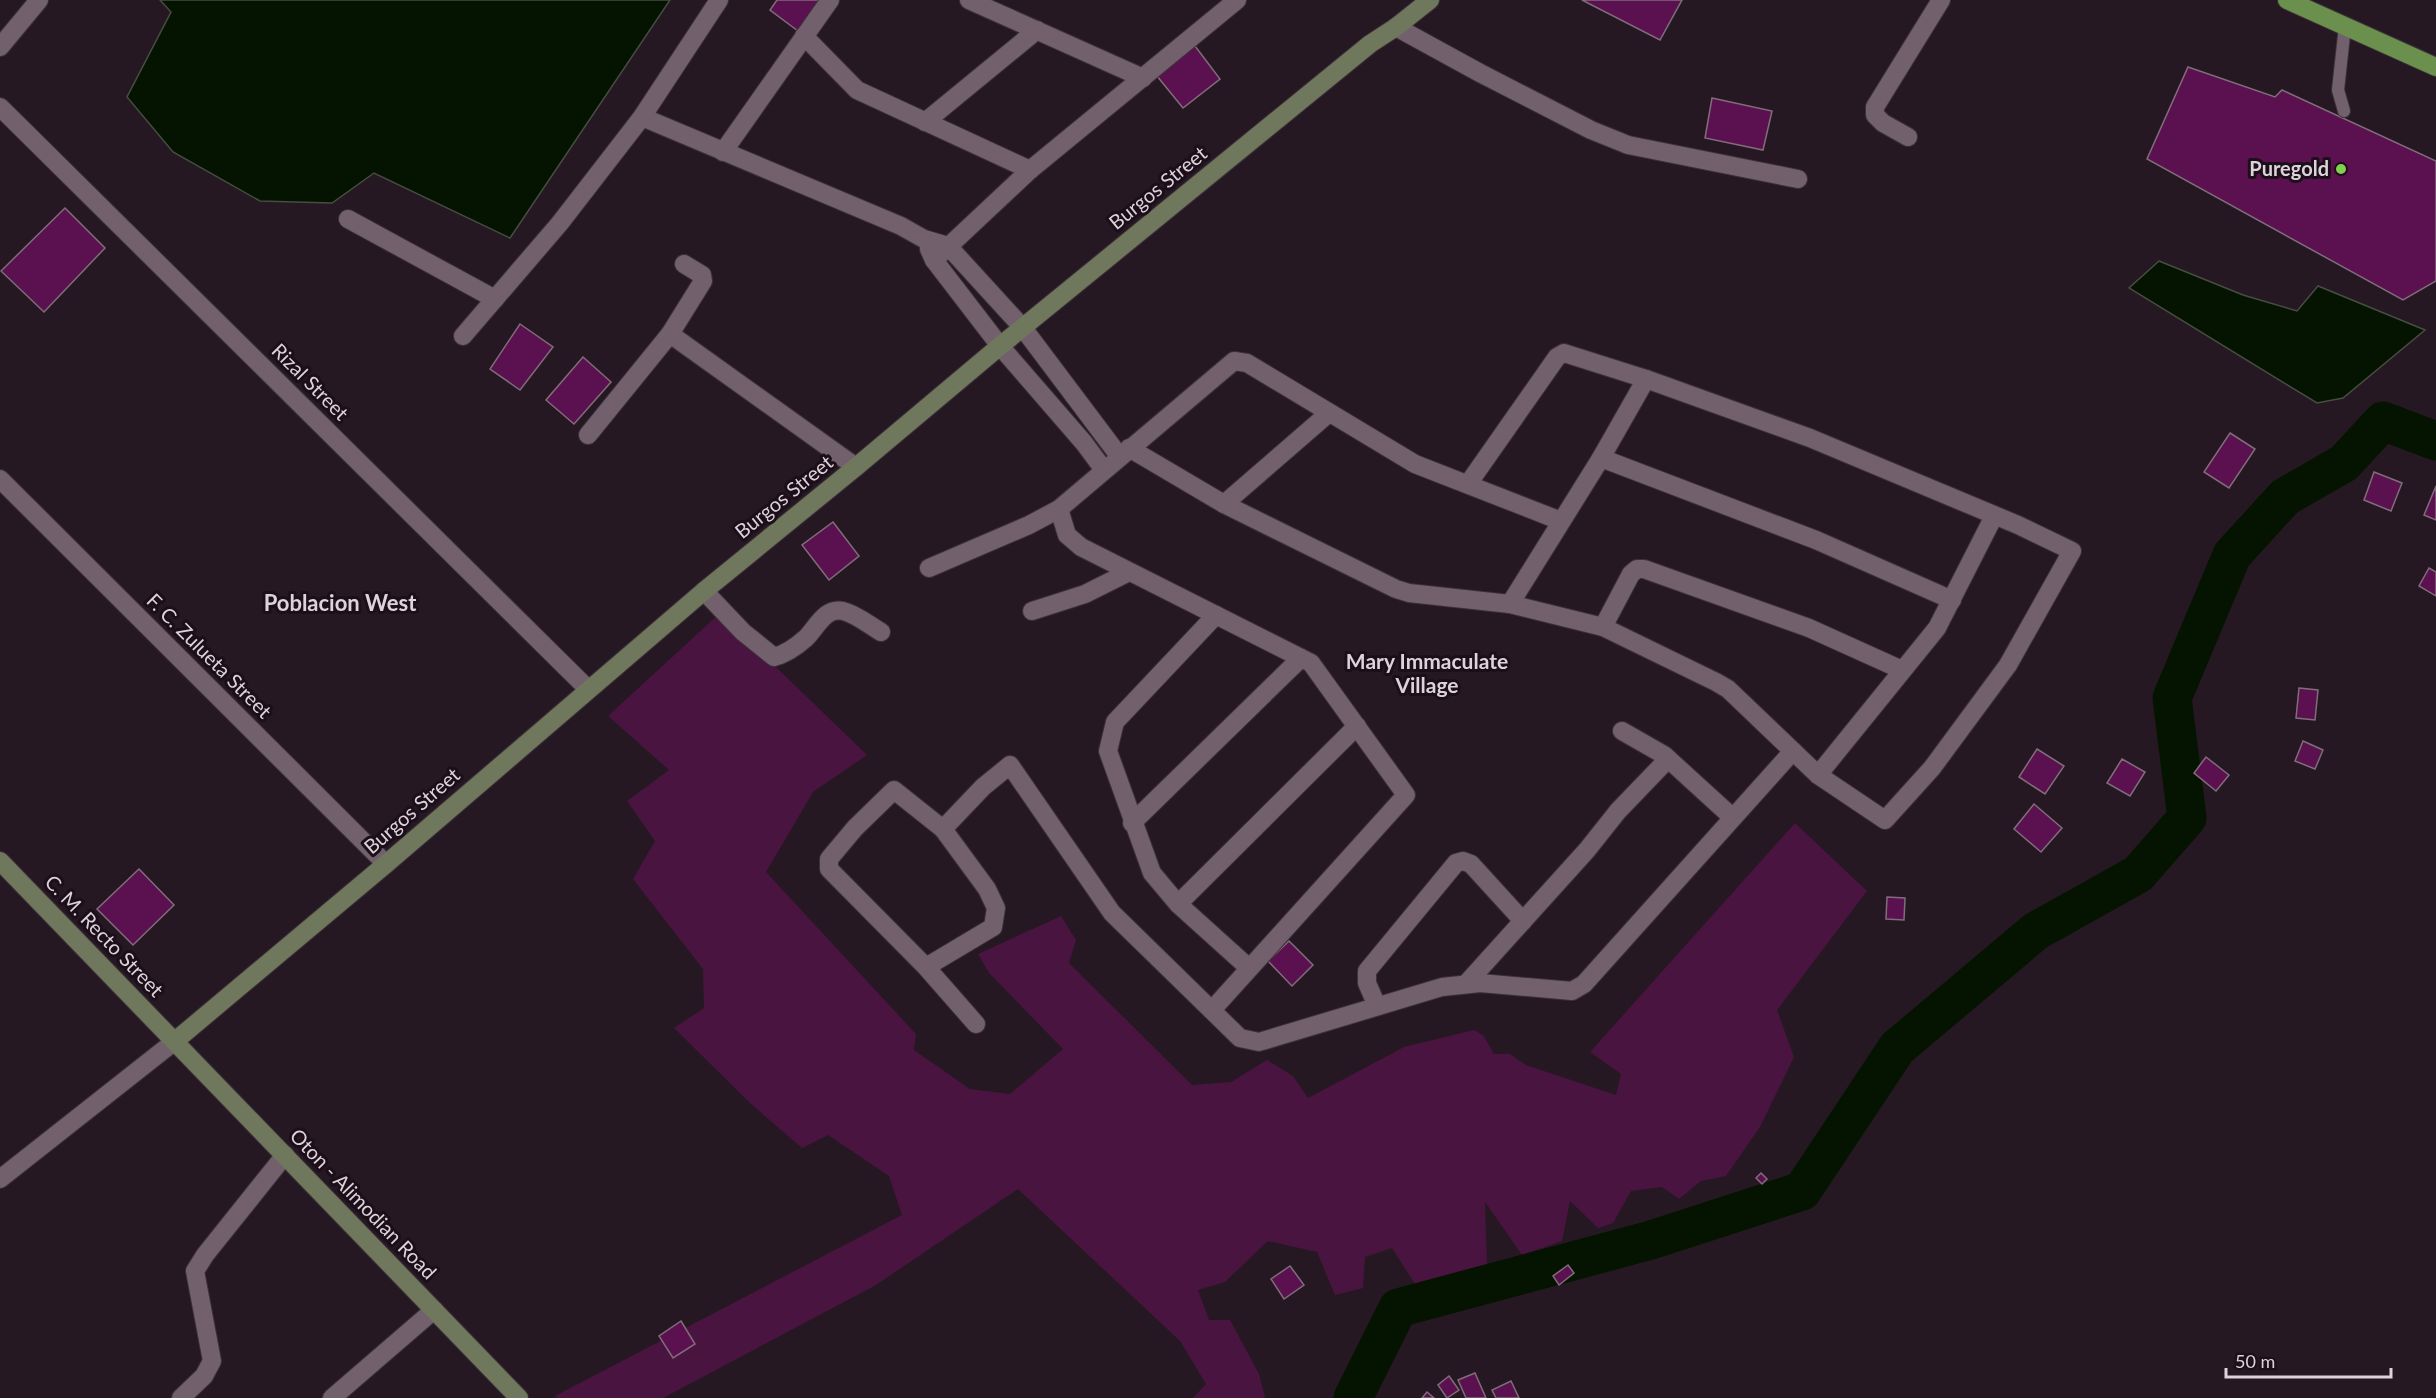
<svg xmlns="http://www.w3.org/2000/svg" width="2436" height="1398" viewBox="0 0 2436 1398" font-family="Lato,sans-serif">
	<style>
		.green { fill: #49143f }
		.water { fill: #051400; stroke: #464d41; stroke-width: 1.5 }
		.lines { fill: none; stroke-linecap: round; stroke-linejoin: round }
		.river { stroke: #051400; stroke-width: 39 }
		.building { fill: #5b104f; stroke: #7f6e7a; stroke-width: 1.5 }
		.lane-casing { stroke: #3c3239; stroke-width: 14 }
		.street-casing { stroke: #3c3239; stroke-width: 20 }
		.secondary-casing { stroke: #3c3239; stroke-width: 20 }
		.primary-casing { stroke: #3c3239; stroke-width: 20 }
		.lane { stroke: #72616d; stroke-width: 12 }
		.street { stroke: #72616d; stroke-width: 18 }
		.secondary { stroke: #6f785c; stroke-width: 18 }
		.primary { stroke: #6b8f4c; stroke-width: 18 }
		.poi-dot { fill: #82d04f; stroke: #1c0f19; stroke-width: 2 }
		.labels { text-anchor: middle; stroke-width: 6; stroke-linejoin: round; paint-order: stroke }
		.poi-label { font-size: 20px; font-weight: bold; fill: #ddd3da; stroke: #1c0f19; text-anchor: end }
		.street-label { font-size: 20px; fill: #ddd3da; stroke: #1c0f19 }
		.neighbourhood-label { font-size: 21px; font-weight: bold; fill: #ddd3da; stroke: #1c0f19 }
		.quarter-label { font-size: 22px; font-weight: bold; fill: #ddd3da; stroke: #1c0f19 }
	</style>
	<rect width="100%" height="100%" fill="#261822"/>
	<!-- green -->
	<path class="green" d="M720,613L867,755L813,792L766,872L916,1034L914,1050L970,1089L1010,1094L1063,1049L989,973L978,954L1061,916L1076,940L1069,963L1192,1085L1231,1082L1267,1060L1293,1076L1308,1098L1404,1047L1474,1030L1483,1035L1494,1054H1510L1526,1065L1616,1095L1621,1074L1590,1052L1795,823L1867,891L1777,1010L1794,1057L1760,1127L1726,1176L1701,1181L1679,1199L1662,1187L1631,1191L1613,1223L1598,1228L1570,1201L1562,1241L1522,1255L1485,1202L1488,1296L1431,1309L1392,1248L1365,1257L1363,1288L1335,1295L1317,1252L1268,1241L1225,1282L1198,1290L1209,1320H1230L1259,1374L1265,1398H1193L1206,1384L1180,1341L1018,1189L876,1285L663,1398H557L555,1396L902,1215L889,1176L828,1135L802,1148L750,1103L674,1028L704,1008L703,969L633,879L655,841L627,801L669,770L608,716Z"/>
	<!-- water -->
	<g class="water">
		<path d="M160,0H670L510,238L374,173L332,203L260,201L173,152L127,97L171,12Z"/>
		<path d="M2159,261L2243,295L2297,311L2318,286L2425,330L2343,398L2317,403L2129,288Z"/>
	</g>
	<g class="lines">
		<!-- river -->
		<path class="river" d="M1353,1398L1398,1308L1651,1240L1802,1191L1897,1048L2036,931L2138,874L2187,818L2172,698L2232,555L2285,497L2344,463L2383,421L2436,441"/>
	</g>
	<!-- building -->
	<g class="building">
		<path d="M777,0H819L798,31L770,10Z"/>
		<path d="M1582,0H1682L1660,40Z"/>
		<path d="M1195,46L1220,79L1183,108L1157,76Z"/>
		<path d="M2188,67L2275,97L2282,90L2436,161V281L2403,300L2147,159Z"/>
		<path d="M1712,98L1772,111L1763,150L1705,138Z"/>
		<path d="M65,208L105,248L44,312L1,271Z"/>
		<path d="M520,324L553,347L520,390L490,369Z"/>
		<path d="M583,357L611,382L574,424L546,400Z"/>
		<path d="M2230,433L2255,449L2229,488L2204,472Z"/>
		<path d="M2374,472L2402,483L2391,511L2364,500Z"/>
		<path d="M2436,486V520L2424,515Z"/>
		<path d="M833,522L859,556L829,580L802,545Z"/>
		<path d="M2429,568L2436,572V596L2419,586Z"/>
		<path d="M2299,688L2318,690L2315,720L2296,718Z"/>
		<path d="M2303,741L2323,750L2315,769L2295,761Z"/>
		<path d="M2037,749L2064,766L2045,794L2019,777Z"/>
		<path d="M2206,757L2229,775L2216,791L2194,773Z"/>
		<path d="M2122,759L2145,772L2130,796L2107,783Z"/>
		<path d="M2034,804L2062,828L2041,852L2014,829Z"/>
		<path d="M139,869L174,905L133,945L97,909Z"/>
		<path d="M1887,897L1905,898L1904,920L1886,919Z"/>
		<path d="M1289,941L1313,965L1292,986L1268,961Z"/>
		<path d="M1761,1173L1767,1179L1762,1184L1756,1178Z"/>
		<path d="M1568,1265L1574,1273L1559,1285L1553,1276Z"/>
		<path d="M1290,1266L1304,1285L1284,1299L1271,1279Z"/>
		<path d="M681,1321L695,1344L673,1358L659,1336Z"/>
		<path d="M1475,1373L1486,1398H1466L1458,1380Z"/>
		<path d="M1449,1376L1459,1390L1447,1398L1438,1385Z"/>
		<path d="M1511,1381L1519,1398H1496L1492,1390Z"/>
		<path d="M1427,1392L1434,1398H1422Z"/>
	</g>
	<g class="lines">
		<!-- lane casing -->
		<g class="lane-casing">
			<path id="lane" d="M2344,111L2338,90L2345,26"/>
		</g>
		<!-- street casing -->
		<g class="street-casing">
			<g id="street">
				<path d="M969,0L1143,78"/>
				<path d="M1396,27L1480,73L1591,130L1628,145L1798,179"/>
				<path d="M804,36L857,90L1030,170"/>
				<path d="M0,47L39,0"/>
				<path d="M0,107L588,689"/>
				<path d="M642,117L901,226L924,239L948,246L1023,328L1120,457"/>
				<path d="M925,122L1037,30"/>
				<path d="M1908,137L1883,123L1875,115V107L1941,0"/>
				<path d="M723,152L830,0"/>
				<path d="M348,219L495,299"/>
				<path d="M929,249L934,260L1000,346L1084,443L1104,470"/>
				<path d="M934,260L1030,170L1237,0"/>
				<path d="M670,334L856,467"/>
				<path d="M463,336L560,223L642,117L719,0"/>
				<path d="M588,435L670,334L703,281L702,275L684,264"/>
				<path d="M1129,448L1224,504L1396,589L1409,593L1510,604L1603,627L1716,682L1728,689L1818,775L1885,820L1932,768L2008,665L2072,551L2018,525L1810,438L1646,379L1564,353L1557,357L1468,484"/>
				<path d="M1601,458L1816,540L1952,600"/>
				<path d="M0,479L386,864"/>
				<path d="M1224,504L1329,413"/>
				<path d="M1059,509L1067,535L1081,547L1311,663L1406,795L1212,1010"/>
				<path d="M929,568L1029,525L1059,509L1234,361L1247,363L1415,464L1561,521"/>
				<path d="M704,591L743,632L774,657C786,654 797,646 806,638C817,627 825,607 843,611C856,614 869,625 881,632"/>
				<path d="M1510,604L1601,458L1646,379"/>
				<path d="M1032,611L1085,594L1129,572"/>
				<path d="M1216,615L1115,722L1108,751L1152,873L1178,904L1249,968"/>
				<path d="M1603,627L1631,574L1637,569H1644L1809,628L1902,670"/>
				<path d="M1622,731L1664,755L1732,817"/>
				<path d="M1818,775L1937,628L1994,516"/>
				<path d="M1132,823L1301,658"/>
				<path d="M943,829L983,787L1010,765L1112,913L1240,1038L1259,1042L1442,987L1480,983L1572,991L1584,984L1793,751"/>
				<path d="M1178,904L1357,726"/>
				<path d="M926,967L993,927L996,908L987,889L943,829L894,790L855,828L829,859V869L926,967L976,1024"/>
				<path d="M1466,984L1587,850L1618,811L1668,759"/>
				<path d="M1377,1006L1367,983V971L1456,863L1463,861L1471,864L1523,921"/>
				<path d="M0,1179L175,1041"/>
				<path d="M181,1398L204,1376L212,1361L195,1271L205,1255L285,1155"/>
				<path d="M332,1398L434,1310"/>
			</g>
		</g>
		<!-- secondary casing -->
		<g class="secondary-casing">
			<g id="secondary">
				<path d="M0,861L519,1398"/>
				<path d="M175,1041L386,864L704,591L856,467L1000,346L1370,44L1396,27L1430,0"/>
			</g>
		</g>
		<!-- primary casing -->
		<g class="primary-casing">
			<path id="primary" d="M2287,0L2436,67"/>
		</g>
		<!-- lane -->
		<use href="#lane" class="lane"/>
		<!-- street -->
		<use href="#street" class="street"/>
		<!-- secondary -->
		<use href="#secondary" class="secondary"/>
		<!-- primary -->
		<use href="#primary" class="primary"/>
	</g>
	<!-- markers -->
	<circle class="poi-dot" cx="2341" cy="169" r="6"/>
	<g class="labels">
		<!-- poi labels -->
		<g class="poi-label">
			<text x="2329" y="176">Puregold</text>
		</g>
		<!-- street labels -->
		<g class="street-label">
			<text transform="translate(1158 188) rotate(-39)" y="7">Burgos Street</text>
			<text transform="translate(310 382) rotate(45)" y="7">Rizal Street</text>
			<text transform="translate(784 497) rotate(-39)" y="7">Burgos Street</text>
			<text transform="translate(209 656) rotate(45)" y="7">F. C. Zulueta Street</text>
			<text transform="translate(412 811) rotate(-41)" y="7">Burgos Street</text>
			<text transform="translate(104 936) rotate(46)" y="7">C. M. Recto Street</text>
			<text transform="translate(363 1204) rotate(46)" y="7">Oton - Alimodian Road</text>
		</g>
		<!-- neighbourhood labels -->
		<g class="neighbourhood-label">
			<text x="1427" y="669">Mary Immaculate<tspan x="1427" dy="24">Village</tspan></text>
		</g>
		<!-- quarter labels -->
		<g class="quarter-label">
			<text x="340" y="611">Poblacion West</text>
		</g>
	</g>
	<!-- scale -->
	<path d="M2226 1368v9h165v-9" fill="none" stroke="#ddd3da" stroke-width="3"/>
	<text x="2235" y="1368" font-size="18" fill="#ddd3da" stroke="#1c0f19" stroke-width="4.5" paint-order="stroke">50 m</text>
</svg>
